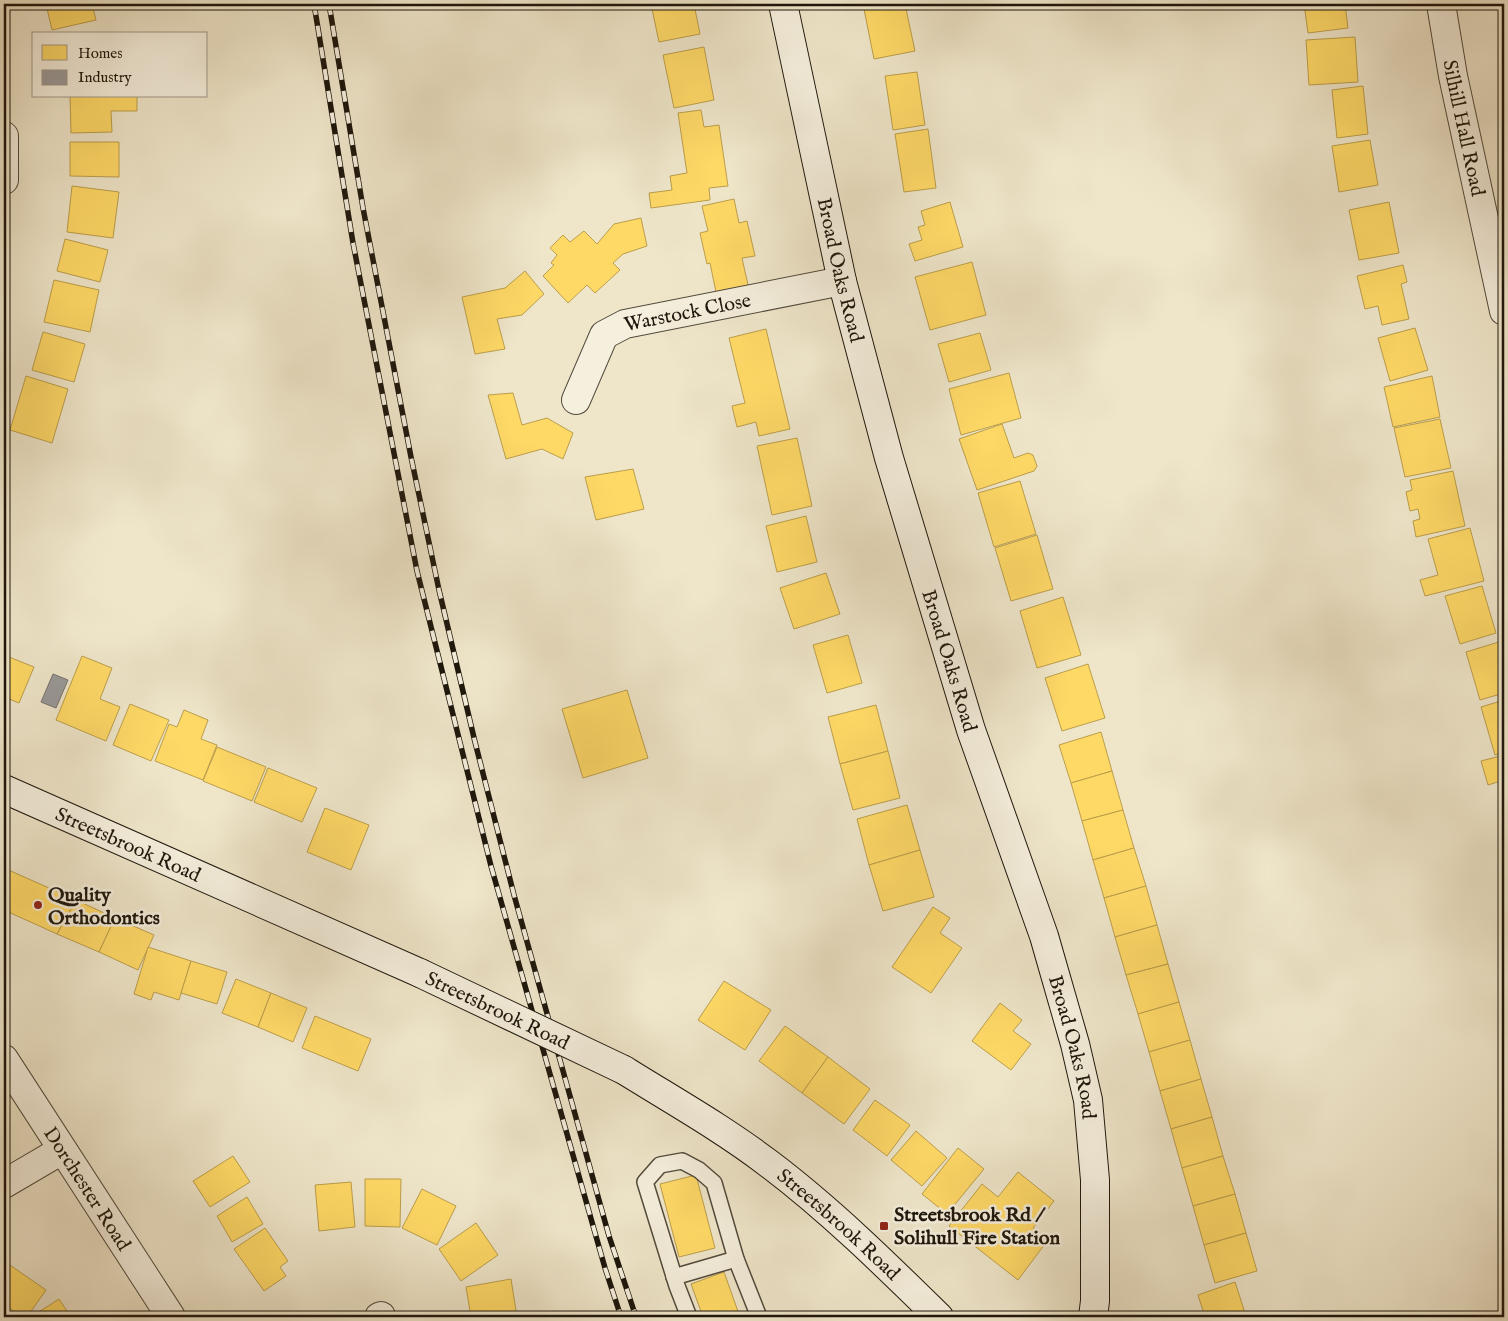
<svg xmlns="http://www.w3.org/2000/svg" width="1508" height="1321" viewBox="0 0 1508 1321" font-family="'IM FELL English',serif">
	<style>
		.homes { fill: #ffd966; stroke: #bb9e4b }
		.industry { fill: #999; stroke: #74726f }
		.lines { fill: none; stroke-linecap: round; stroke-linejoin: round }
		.lane-casing { stroke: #524a3c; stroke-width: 18 }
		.street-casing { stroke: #524a3c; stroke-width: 30 }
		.secondary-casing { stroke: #1d160c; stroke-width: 30 }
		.lane { stroke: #f5efdd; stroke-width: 15 }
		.street { stroke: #f5efdd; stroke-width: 28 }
		.secondary { stroke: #f5efdd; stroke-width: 28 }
		.rail-casing { stroke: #1d160c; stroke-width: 5.5 }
		.rail { stroke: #f5efdd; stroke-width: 4; stroke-dasharray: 11; stroke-linecap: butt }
		.secondary-bridge-casing { stroke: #1d160c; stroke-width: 30; stroke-linecap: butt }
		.secondary-bridge { stroke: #f5efdd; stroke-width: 28 }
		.poi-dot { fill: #8f2418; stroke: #f5efdd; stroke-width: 2 }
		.labels { text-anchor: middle; stroke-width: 5; stroke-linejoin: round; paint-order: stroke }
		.street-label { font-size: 20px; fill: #1d160c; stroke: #f5efdd }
		.poi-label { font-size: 20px; font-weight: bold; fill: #1d160c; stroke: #f5efdd; text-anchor: start }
	</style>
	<rect width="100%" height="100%" fill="#efe6ca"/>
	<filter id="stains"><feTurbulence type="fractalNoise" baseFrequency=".004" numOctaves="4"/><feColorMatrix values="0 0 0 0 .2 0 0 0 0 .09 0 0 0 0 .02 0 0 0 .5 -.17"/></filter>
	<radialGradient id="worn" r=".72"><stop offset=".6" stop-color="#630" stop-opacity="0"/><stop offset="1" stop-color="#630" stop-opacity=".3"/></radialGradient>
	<!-- homes -->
	<g class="homes">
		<path d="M46,4H92L96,20L52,30Z"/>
		<path d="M651,4H694L700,34L659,42Z"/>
		<path d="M863,4H905L915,51L874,59Z"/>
		<path d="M1304,4H1345L1348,28L1308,33Z"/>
		<path d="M1355,37L1358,82L1309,85L1306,40Z"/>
		<path d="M704,47L714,100L674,108L663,55Z"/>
		<path d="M917,72L925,125L893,130L885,76Z"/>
		<path d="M1363,86L1368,134L1337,138L1332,90Z"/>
		<path d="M70,96H137V111H111L112,132L71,133Z"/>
		<path d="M701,110L704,127L719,125L728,186L709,188L710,200L651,208L649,193L672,190L670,176L687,173L678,113Z"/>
		<path d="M928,129L936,188L904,192L895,134Z"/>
		<path d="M1370,140L1378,185L1339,192L1332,146Z"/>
		<path d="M70,142H119V177L70,176Z"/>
		<path d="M72,186L119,192L113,238L67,232Z"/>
		<path d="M734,199L739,223L747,221L755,256L742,258L748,285L716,292L710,263L707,264L700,233L708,231L702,206Z"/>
		<path d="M950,202L963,247L915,261L909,244L922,240L918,227L925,225L921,211Z"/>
		<path d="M1389,202L1399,253L1359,260L1349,210Z"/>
		<path d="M641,218L647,246L623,254L613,263L620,270L595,293L587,285L568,303L543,276L554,265L551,263L557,255L550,248L563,235L570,242L584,231L597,244L614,224Z"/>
		<path d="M65,239L108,250L100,282L57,271Z"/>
		<path d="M972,262L986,315L930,330L915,277Z"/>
		<path d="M1403,265L1407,282L1401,284L1409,319L1382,325L1378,306L1365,309L1357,276Z"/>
		<path d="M525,271L544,294L522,315L497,319L505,349L475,354L462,297L505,288Z"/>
		<path d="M54,280L99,290L90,332L44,322Z"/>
		<path d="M1415,328L1428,370L1390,381L1378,338Z"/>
		<path d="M766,329L790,429L759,436L756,422L737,427L732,406L745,403L729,338Z"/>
		<path d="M43,332L85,344L74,382L32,370Z"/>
		<path d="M980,333L991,370L949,382L938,344Z"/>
		<path d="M1009,373L1021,418L961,435L949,389Z"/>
		<path d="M26,376L68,389L52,443L10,430Z"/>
		<path d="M1432,376L1440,417L1393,427L1384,387Z"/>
		<path d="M513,393L522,425L547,418L573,433L563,459L542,449L506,459L488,395Z"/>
		<path d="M1440,419L1451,468L1405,477L1394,428Z"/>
		<path d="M1002,424L1014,458L1028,453L1033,455L1037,466L1034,471L977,490L959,439Z"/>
		<path d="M797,438L812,506L772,515L757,446Z"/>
		<path d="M633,469L644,509L596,520L585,477Z"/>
		<path d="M1453,471L1465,526L1416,537L1413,521L1420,519L1418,509L1410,511L1406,492L1412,490L1410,480Z"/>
		<path d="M1020,481L1036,534L994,547L978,493Z"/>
		<path d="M806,516L817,562L777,572L766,526Z"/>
		<path d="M1470,528L1484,581L1425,596L1420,580L1438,575L1428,539Z"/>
		<path d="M1037,535L1053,589L1011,601L995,548Z"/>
		<path d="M826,573L840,614L794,629L780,588Z"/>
		<path d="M1482,586L1496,633L1460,644L1445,596Z"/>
		<path d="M1063,597L1081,655L1037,668L1020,611Z"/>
		<path d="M848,635L862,683L827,693L813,645Z"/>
		<path d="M1502,641L1504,648V693L1480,700L1466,652Z"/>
		<path d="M4,655L34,667L19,703L4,697Z"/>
		<path d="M82,656L112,668L100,699L120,707L106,741L56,720Z"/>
		<path d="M1088,664L1105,718L1062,731L1045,678Z"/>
		<path d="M627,690L648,758L583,778L562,709Z"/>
		<path d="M1504,700V752L1495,755L1481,707Z"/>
		<path d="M130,704L169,720L151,761L113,745Z"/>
		<path d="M876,705L888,751L840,764L828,717Z"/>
		<path d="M184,710L208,720L201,739L217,745L203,780L155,761L169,724L177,727Z"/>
		<path d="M1101,732L1112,771L1071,783L1059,745Z"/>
		<path d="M217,747L266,767L252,801L203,781Z"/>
		<path d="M888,751L900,798L853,810L840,764Z"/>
		<path d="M1504,755V780L1488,785L1481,761Z"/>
		<path d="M268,768L317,788L302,822L254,802Z"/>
		<path d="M1112,771L1123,810L1082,821L1071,783Z"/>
		<path d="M907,805L920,850L869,865L857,819Z"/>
		<path d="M325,808L369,825L351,870L307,852Z"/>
		<path d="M1123,810L1134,848L1093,860L1082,821Z"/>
		<path d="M1134,848L1146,886L1104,898L1093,860Z"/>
		<path d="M920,850L934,897L883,911L869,865Z"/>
		<path d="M4,868L76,900L57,934L4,910Z"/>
		<path d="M1146,886L1157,925L1115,937L1104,898Z"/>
		<path d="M76,900L115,918L99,952L57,934Z"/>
		<path d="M933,907L950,918L940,933L962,948L931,993L892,967Z"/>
		<path d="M115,918L154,935L138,970L99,952Z"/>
		<path d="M1157,925L1168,964L1126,975L1115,937Z"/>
		<path d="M148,947L191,961L179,1000L154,992L151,1000L134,994Z"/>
		<path d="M191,961L227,972L217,1004L181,993Z"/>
		<path d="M1168,964L1179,1002L1138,1014L1126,975Z"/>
		<path d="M236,979L271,993L258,1027L222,1013Z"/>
		<path d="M724,981L771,1010L745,1050L698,1020Z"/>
		<path d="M271,993L307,1008L293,1042L258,1027Z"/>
		<path d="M1179,1002L1190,1040L1149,1052L1138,1014Z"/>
		<path d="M1000,1003L1022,1020L1013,1031L1031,1044L1011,1070L972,1041Z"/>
		<path d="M315,1016L371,1039L358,1071L302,1048Z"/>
		<path d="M785,1026L828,1057L802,1093L759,1061Z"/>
		<path d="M1190,1040L1201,1079L1160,1091L1149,1052Z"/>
		<path d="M828,1057L870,1089L844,1124L802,1093Z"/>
		<path d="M1201,1079L1212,1117L1171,1129L1160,1091Z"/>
		<path d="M875,1100L910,1125L887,1156L853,1130Z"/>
		<path d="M1212,1117L1223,1156L1182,1168L1171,1129Z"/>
		<path d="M916,1131L947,1158L922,1186L891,1160Z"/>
		<path d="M958,1148L984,1169L947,1214L922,1194Z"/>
		<path d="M233,1156L250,1182L210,1207L193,1181Z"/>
		<path d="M1223,1156L1235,1194L1193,1206L1182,1168Z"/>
		<path d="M1018,1172L1054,1201L1033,1228L1048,1240L1018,1280L949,1226L982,1184L998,1197Z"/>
		<path d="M696,1175L715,1248L679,1257L660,1184Z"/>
		<path d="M365,1179H401L400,1227L365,1226Z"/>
		<path d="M351,1182L355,1227L319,1231L315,1185Z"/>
		<path d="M422,1189L456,1206L437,1245L402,1228Z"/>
		<path d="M1235,1194L1246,1233L1204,1245L1193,1206Z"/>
		<path d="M247,1197L263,1224L232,1242L217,1216Z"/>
		<path d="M476,1223L498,1255L461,1281L439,1249Z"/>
		<path d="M265,1228L288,1261L280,1267L286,1276L264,1291L234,1249Z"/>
		<path d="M1246,1233L1257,1271L1215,1283L1204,1245Z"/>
		<path d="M4,1261L46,1290L27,1317H22L4,1304Z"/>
		<path d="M724,1272L740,1317H703L691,1284Z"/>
		<path d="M511,1279L517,1317H471L466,1287Z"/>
		<path d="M1235,1282L1246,1316L1205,1317L1198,1295Z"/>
		<path d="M59,1299L71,1317H31Z"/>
	</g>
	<!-- industry -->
	<path class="industry" d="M53,674L68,680L56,708L41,702Z"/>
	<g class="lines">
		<!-- lane casing -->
		<g class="lane-casing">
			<g id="lane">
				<path d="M674,1277L736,1259"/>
				<path d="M689,1317L677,1286L645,1182L660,1165L682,1161L699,1170L714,1183L736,1259L759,1317"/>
			</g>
		</g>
		<!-- street casing -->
		<g class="street-casing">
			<g id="street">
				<path id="s1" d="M1441,4L1453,76L1504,311"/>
				<path d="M4,136V180"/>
				<path id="s2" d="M576,400L604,335L625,324L842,281"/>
				<path id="s3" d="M4,1059L171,1317"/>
				<path d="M4,1184L62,1150"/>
				<path d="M379,1317L381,1316"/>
			</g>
		</g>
		<!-- secondary casing -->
		<g class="secondary-casing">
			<g id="secondary">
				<path id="s4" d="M783,4L842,281L889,458L971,730L1044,936L1075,1044L1088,1100L1095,1180V1301L1093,1317"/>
				<path id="s5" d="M4,789L420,973"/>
				<path id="s6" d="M624,1070C672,1100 722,1128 768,1163C829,1209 884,1263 939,1317"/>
			</g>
		</g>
		<!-- lane -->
		<use href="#lane" class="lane"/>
		<!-- street -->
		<use href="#street" class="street"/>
		<!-- secondary -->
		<use href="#secondary" class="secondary"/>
		<!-- rail casing -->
		<g class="rail-casing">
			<g id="rail">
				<path d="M314,4L353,243L417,571L491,866L605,1268L621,1317"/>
				<path d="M329,4L363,208L411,457L439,590L475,742L514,895L609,1236L636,1317"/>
			</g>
		</g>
		<!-- rail -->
		<use href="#rail" class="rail"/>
		<!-- secondary-bridge casing -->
		<g class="secondary-bridge-casing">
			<g id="secondary-bridge">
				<path id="s7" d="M420,973L624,1070"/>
			</g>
		</g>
		<!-- secondary-bridge -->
		<use href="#secondary-bridge" class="secondary-bridge"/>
	</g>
	<!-- markers -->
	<g class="poi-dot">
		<circle cx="38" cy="905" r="5"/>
		<rect x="879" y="1221" width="10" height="10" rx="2.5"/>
	</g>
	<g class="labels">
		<!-- street labels -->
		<g class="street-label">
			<text dy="7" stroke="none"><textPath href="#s1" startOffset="126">Silhill Hall Road</textPath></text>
			<text dy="7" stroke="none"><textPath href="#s4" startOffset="272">Broad Oaks Road</textPath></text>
			<text dy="7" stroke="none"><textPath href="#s2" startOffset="158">Warstock Close</textPath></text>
			<text dy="7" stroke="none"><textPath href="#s4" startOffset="678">Broad Oaks Road</textPath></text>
			<text dy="7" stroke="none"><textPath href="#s5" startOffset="136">Streetsbrook Road</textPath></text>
			<text dy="7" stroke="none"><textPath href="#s7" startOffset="86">Streetsbrook Road</textPath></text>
			<text dy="7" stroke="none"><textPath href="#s4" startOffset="1084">Broad Oaks Road</textPath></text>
			<text dy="7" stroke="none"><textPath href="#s3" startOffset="154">Dorchester Road</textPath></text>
			<text dy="7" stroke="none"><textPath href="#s6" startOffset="265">Streetsbrook Road</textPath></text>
		</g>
		<!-- poi labels -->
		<g class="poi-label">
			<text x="48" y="901">Quality<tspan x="48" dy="23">Orthodontics</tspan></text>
			<text x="894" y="1221">Streetsbrook Rd /<tspan x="894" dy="23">Solihull Fire Station</tspan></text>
		</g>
	</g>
	<!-- margin -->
	<rect width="1508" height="1321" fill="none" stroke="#efe6ca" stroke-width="20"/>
	<rect x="5" y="5" width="1498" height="1311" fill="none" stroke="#1d160c" stroke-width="2.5"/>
	<rect x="10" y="10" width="1488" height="1301" fill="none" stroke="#1d160c"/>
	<!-- legend -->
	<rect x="32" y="32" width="175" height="65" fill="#f5efdd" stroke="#9f9889"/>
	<rect x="42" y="45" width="25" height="15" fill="#ffd966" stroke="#9f9889"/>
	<text x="78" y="58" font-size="15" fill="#1d160c">Homes</text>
	<rect x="42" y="70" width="25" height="15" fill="#999999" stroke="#9f9889"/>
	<text x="78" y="82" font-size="15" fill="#1d160c">Industry</text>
	<rect width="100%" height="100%" filter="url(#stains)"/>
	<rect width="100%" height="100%" fill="url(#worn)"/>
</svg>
